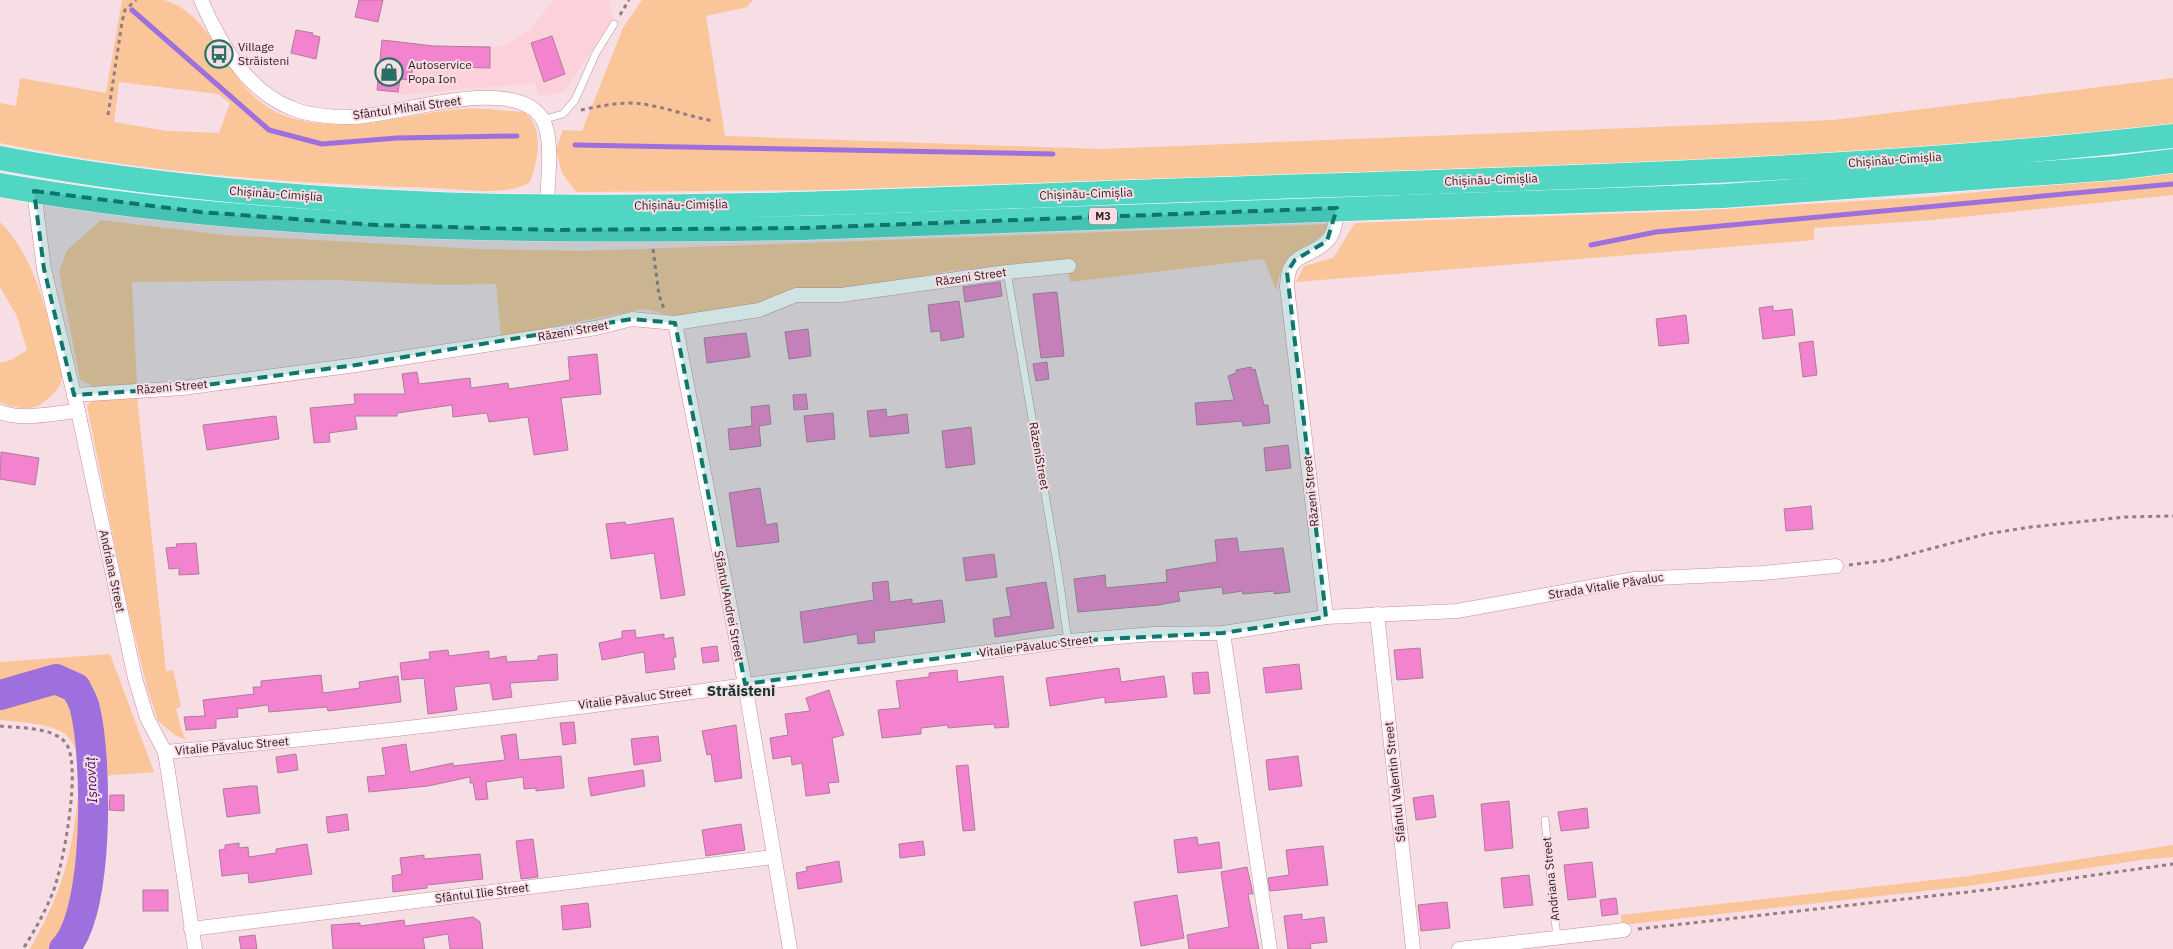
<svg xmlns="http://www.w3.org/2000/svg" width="2173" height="949" viewBox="0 0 2173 949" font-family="'IBM Plex Sans',sans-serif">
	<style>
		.built { fill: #fcd1dc }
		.green { fill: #fac599; fill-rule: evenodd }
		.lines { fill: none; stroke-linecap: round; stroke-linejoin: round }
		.stream { stroke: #9e70dd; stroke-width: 5 }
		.river { stroke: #9e70dd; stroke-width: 30 }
		.building { fill: #f383ce; stroke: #ae7d9c }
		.service-casing { stroke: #c98e9e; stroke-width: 8 }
		.minor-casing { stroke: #c98e9e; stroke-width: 15 }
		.trunk-casing { stroke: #fff; stroke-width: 25 }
		.path { stroke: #947c83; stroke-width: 3; stroke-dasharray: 4 4; stroke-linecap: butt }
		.service { stroke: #fff; stroke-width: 7 }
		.minor { stroke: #fff; stroke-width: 14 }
		.trunk { stroke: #52d6c4; stroke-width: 24 }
		.marked { fill: #0f766e; fill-opacity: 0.2; stroke: #0f766e; stroke-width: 4; stroke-dasharray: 10 6; stroke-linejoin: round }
		.labels { text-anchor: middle; stroke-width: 4; stroke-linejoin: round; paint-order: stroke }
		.shield { fill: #f7dde4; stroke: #6c555c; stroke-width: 1 }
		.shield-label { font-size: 11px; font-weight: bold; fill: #311b21 }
		.poi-label { font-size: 12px; fill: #311b21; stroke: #f7dde4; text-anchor: start }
		.street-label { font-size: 12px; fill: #311b21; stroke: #f7dde4 }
		.water-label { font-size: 14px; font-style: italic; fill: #420e72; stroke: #f7dde4 }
		.quarter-label { font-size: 15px; font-weight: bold; fill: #143530; stroke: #f7dde4 }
	</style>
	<rect width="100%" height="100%" fill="#f7dde4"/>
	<!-- built -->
	<path class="built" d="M553,0H609L613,19L564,92L543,96L538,94L535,83L397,95L398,92L377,90L382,40L434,46L501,47L532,28Z"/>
	<!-- green -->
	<g class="green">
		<path d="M122,0C135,0 152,0 164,0C223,17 225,102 295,119C351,133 404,114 460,109C481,107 504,111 524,112C545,127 538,161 530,182C507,197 462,189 434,188C291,184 140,172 0,143V103L16,106L20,78L106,93ZM119,82L218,94L230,103L219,133L167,131L114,122Z"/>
		<path d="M642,0H753L747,7L706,16L725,136L1101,149L1833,120L2173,78V128L1882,151L1665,162L823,190L576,192L562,173L556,149L563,130L582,131L623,28Z"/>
		<path d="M2173,173V195L1932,220L1814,228V240L1296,282L1304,266L1333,258L1355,223L1690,211L1927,197Z"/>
		<path d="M101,220L225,235L479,249L581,251L1329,224C1318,247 1296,246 1283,267C1279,273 1278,283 1276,290L1264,259L1070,282L1065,259L951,271L756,306L676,316L643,309L501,337L496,284L442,285L334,280L132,282L137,385L95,387L80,380L59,272L67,250Z"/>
		<path d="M0,222C32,253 47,309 56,352C58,359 63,371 62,378C60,388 52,396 44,402C32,412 13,408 0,402V363L11,360L27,350L17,316L0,287Z"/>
		<path d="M137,397L166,671L173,670L181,706L176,709L182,732L186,740L175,735L158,721L147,687L124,591L87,405L94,400Z"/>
		<path d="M110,654L154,772L101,776L99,908L82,949H30C43,926 55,902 63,876C73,845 82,787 78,755C77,750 72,742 69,738C59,723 17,722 0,720V662Z"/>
		<path d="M2173,845V857L2141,860L1968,886L1622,925L1621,915L1969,876Z"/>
	</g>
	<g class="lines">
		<!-- stream -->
		<g class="stream">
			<path d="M132,10L269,130L322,144L397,138L517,136"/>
			<path d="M575,145L1053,154"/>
			<path d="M1591,245L1656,232L2173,184"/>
		</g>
		<!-- river -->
		<path class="river" d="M0,695L56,679L76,688C79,695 84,702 85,709C97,758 100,912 64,949"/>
	</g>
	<!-- building -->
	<g class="building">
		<path d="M359,0H383L378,22L355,17Z"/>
		<path d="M296,30L313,33L312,35L320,37L316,59L291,53Z"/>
		<path d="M552,36L565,74L544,82L531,43Z"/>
		<path d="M382,40L434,46L490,47V68L413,66L411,80L400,79L398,92L377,90Z"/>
		<path d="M1000,282L1002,296L965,302L963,287Z"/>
		<path d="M1057,292L1064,356L1041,358L1033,294Z"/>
		<path d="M959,301L964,337L941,341L940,331L931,332L928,305Z"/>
		<path d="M1773,306V311L1792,309L1795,335L1763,339L1759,308Z"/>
		<path d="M1686,315L1689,343L1659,346L1656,319Z"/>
		<path d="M808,329L811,356L789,359L785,332Z"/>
		<path d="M746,333L750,357L707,363L704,338Z"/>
		<path d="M1813,341L1817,375L1803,377L1799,343Z"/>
		<path d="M597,354L601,394L561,398L568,450L534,455L528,417L489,422L487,413L453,417L452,405L397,413V416H355L357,429L329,433L330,442L314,443L310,408L355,404L354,394H405L402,374L417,372L419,384L470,378L471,388L508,383L509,389L570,380L568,357Z"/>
		<path d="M1047,362L1049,379L1036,381L1033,364Z"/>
		<path d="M1251,367L1252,370L1255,369L1264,405H1268L1270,423L1243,426L1242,421L1197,425L1195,403L1234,400L1228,376L1236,373V370Z"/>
		<path d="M806,394L808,409L794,410L793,395Z"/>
		<path d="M769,405L771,424L759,426L761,446L730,450L728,429L752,426L751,407Z"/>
		<path d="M886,409L887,417L907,414L909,433L870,437L867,411Z"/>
		<path d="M833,413L835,439L807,442L804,416Z"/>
		<path d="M276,416L279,439L207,450L203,425Z"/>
		<path d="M971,427L975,464L946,468L942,431Z"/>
		<path d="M1288,445L1291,468L1266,471L1264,448Z"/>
		<path d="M1,452L39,458L35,485L0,479Z"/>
		<path d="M760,488L766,525L777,523L779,542L737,547L729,493Z"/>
		<path d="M1811,506L1813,529L1786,531L1784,509Z"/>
		<path d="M673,518L685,595L661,599L654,553L611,559L606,524L625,522L626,525Z"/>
		<path d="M1237,538L1239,552L1283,548L1290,592L1274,594V591L1243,594L1242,591L1223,594L1222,587L1178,592L1180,601L1159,605L1078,612L1074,579L1105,575L1106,588L1167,582L1166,570L1217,562L1215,540Z"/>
		<path d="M196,543L199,574L179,575V568L169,569L166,548L177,547L176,544Z"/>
		<path d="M994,554L997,577L966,581L963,558Z"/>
		<path d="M888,581L890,602L912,599V604L942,600L945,622L874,631L875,642L858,644L857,634L804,643L800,612L874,600L872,583Z"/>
		<path d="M1046,582L1054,628L995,637L993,619L1011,616L1006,588Z"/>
		<path d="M635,630L636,638L664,634V639L673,637L676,657L673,658L675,669L646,673L644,652L602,660L599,643L622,638V631Z"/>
		<path d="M717,646L719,661L703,663L701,648Z"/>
		<path d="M1420,648L1423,678L1397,680L1394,650Z"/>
		<path d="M448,650L449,656L489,651V659L506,656L507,662L538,660V656L557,654L558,680L510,683L512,697L493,700L490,683L454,687L457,710L428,714L424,678L402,680L400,663L430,659L429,652Z"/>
		<path d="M1299,664L1302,689L1266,693L1263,668Z"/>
		<path d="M1119,668L1121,682L1164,676L1167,697L1105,703V697L1050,706L1046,678Z"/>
		<path d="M957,670L958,682L1003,676L1009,727L995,728L994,724L948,728V725L921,728V734L882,738L878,710L900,708L896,681L929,677V673Z"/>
		<path d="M1208,672L1210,693L1194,694L1192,673Z"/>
		<path d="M321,675L323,693L360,688L359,682L398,676L401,702L328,711L327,707L269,712L268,705L237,709L238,717L216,719V728L186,730L184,717L205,716L203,700L254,694L253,687H261V681Z"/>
		<path d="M829,690L844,735L832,738L839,782L828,783L830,793L806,796L802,763L792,765L791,756L773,759L770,738L788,735L785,714L810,711L806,698Z"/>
		<path d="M574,722L576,743L563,745L560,723Z"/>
		<path d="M736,725L742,778L715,782L711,754L707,755L702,731Z"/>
		<path d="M516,734L519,760L561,756L564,788L536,791V788L524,789L523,777L486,782L488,799L476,800L473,783H470V777L428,786L369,792L367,777L386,775L382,748L406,744L410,772L453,763V766L505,760L501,736Z"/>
		<path d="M658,736L661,761L634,765L631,739Z"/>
		<path d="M296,754L298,770L278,773L276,757Z"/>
		<path d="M1298,756L1302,786L1269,790L1266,760Z"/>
		<path d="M968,765L975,830L963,831L956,766Z"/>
		<path d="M643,770L645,786L591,796L588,778Z"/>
		<path d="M250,786H257L260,813L227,817L223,789Z"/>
		<path d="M110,795H124V811L109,810Z"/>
		<path d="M1433,795L1436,817L1416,820L1413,798Z"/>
		<path d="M1509,801L1513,848L1485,851L1481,804Z"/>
		<path d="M1587,808L1589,828L1561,831L1558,812Z"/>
		<path d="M347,814L349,830L328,833L326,817Z"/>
		<path d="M741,824L745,850L706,856L702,830Z"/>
		<path d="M1197,837L1198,845L1219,842L1222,868L1178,873L1174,840Z"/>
		<path d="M533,839L538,877L521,879L516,841Z"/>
		<path d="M923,841L925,855L900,858L899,844Z"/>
		<path d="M239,843V848L248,847L249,857L276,853V849L307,844L312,874L249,883L248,873L222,876L219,850L225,849V845Z"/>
		<path d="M1323,846L1328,885L1270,891L1268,878L1289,875L1286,850Z"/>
		<path d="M480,854L483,879L427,885V888L393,892L392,876L402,874L400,858L424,855V859Z"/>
		<path d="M839,861L842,882L798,889L796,873L807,871L806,867Z"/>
		<path d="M1592,862L1596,897L1568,900L1564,865Z"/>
		<path d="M1247,867L1253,894H1248L1259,949H1189L1187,935L1229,927L1221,872Z"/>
		<path d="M1529,875L1533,905L1504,908L1501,878Z"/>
		<rect x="143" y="890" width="25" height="21"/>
		<path d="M1177,895L1184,938L1141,946L1134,902Z"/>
		<path d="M1616,898L1618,914L1602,916L1600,900Z"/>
		<path d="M1447,902L1450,928L1421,931L1418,905Z"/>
		<path d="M588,903L591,927L563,930L561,906Z"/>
		<path d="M1302,914V920L1324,917L1327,942L1310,944L1311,949H1288L1284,916Z"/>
		<path d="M473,917L480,922L483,949H450L448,934L423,938L425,949H333L331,925L360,923V926L404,920L405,926Z"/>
		<path d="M255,935L257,949H241L239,937Z"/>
	</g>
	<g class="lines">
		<!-- service casing -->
		<g class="service-casing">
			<g id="service">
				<path d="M542,120L563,114L575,100L596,53L614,24"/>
				<path d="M1007,272L1057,564L1068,641"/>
				<path d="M1545,820L1557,938"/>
			</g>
		</g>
		<!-- minor casing -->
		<g class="minor-casing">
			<g id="minor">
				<path d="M201,0C219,42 246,90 291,108C307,115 333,117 351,117C394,117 516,72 543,120C554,141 547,184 547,207"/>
				<path d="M34,191L44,269L78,411L135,678L147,718L165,752L195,949"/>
				<path d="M675,323L745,684L790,949"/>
				<path d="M74,395L183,388L356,365L596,328L632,319L675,323L759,310L796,295H841L1007,272L1069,266"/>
				<path d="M0,412C23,421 53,413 78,411"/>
				<path d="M1377,614L1413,949"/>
				<path d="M1326,617L1287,287C1287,251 1308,260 1327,241C1335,233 1336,219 1337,208"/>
				<path d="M1223,633L1270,949"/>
				<path d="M165,752C467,727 768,681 1068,641L1154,634L1223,633L1326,617L1457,611L1635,579L1763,573L1836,566"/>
				<path d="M191,929L773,857"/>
				<path d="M1459,949L1624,930"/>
			</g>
		</g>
		<!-- trunk casing -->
		<g class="trunk-casing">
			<g id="trunk">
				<path d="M0,158C381,230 772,205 1157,191C1496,179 1836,174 2173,136"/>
				<path d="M0,185C264,232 534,232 802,228L1723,196L2115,168L2173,161"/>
			</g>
		</g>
		<!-- path -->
		<g class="path">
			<path d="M620,15L629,0"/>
			<path d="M581,110C600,106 623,101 642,104C666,107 690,117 714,121"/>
			<path d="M108,115L122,22L125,10L136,0"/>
			<path d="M653,249L659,295L664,309"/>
			<path d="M1849,565L1888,560L1986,534L2031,527L2125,517L2173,516"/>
			<path d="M0,726C19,728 52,727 65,742C83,763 63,866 53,892C45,912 35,930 23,949"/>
			<path d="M1638,929L2003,888L2173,864"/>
		</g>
		<!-- service -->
		<use href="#service" class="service"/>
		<!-- minor -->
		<use href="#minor" class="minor"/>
		<!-- trunk -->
		<use href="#trunk" class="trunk"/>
	</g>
	<!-- marked area -->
	<path class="marked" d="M34,191L200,212L376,225L554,230L802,228L1337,208L1327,241L1295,260L1287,272L1326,617L1223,633L1068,641L745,684L675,323L632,319L356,365L183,388L74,395L44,269Z"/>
	<!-- icons -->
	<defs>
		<g id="bus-ring" transform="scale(1.4375)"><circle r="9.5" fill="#f7dde4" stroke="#286f64" stroke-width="1.5"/><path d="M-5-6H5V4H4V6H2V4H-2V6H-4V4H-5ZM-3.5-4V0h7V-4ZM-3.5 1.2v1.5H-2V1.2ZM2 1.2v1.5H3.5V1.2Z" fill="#286f64"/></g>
		<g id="shop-ring" transform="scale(1.4375)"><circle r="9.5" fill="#f7dde4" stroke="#286f64" stroke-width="1.5"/><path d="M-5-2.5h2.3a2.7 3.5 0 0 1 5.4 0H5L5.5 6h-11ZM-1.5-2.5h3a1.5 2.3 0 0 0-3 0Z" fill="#286f64"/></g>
	</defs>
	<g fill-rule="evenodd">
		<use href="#bus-ring" x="219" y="54"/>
		<use href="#shop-ring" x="389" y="72"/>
	</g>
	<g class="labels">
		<!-- shield labels -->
		<rect class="shield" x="1089" y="207.5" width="28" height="17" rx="4"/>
		<g class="shield-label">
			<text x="1103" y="220">M3</text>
		</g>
		<!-- poi labels -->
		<g class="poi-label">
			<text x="238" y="51">Village<tspan x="238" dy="14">Străisteni</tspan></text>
			<text x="408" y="69">Autoservice<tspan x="408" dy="14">Popa Ion</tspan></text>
		</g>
		<!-- street labels -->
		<g class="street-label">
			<text transform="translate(407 108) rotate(-8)" y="4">Sfântul Mihail Street</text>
			<text transform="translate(1895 160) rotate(-4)" y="4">Chișinău-Cimișlia</text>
			<text transform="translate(1491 180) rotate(-2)" y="4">Chișinău-Cimișlia</text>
			<text transform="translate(276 194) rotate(4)" y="4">Chișinău-Cimișlia</text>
			<text transform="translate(1086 194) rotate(-2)" y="4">Chișinău-Cimișlia</text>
			<text transform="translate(681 205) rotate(-1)" y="4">Chișinău-Cimișlia</text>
			<text transform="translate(971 277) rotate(-8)" y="4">Răzeni Street</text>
			<text transform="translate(573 331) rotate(-10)" y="4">Răzeni Street</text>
			<text transform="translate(172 387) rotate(-5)" y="4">Răzeni Street</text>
			<text transform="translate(1039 456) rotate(80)" y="4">RăzeniStreet</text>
			<text transform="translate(1311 491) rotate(-96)" y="4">Răzeni Street</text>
			<text transform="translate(112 571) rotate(78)" y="4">Andriana Street</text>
			<text transform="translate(1606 586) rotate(-9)" y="4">Strada Vitalie Păvaluc</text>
			<text transform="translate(729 606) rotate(79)" y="4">Sfântul Andrei Street</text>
			<text transform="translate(1036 646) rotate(-7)" y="4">Vitalie Păvaluc Street</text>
			<text transform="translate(635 698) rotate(-7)" y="4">Vitalie Păvaluc Street</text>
			<text transform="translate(232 746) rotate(-5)" y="4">Vitalie Păvaluc Street</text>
			<text transform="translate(1395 782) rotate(-96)" y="4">Sfântul Valentin Street</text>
			<text transform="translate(1551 879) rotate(-96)" y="4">Andriana Street</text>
			<text transform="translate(482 893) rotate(-7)" y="4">Sfântul Ilie Street</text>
		</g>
		<!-- water labels -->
		<g class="water-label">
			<text transform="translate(91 780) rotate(-93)" y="5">Ișnovăț</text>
		</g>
		<!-- quarter labels -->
		<g class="quarter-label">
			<text x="741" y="696">Străisteni</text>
		</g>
	</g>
</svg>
